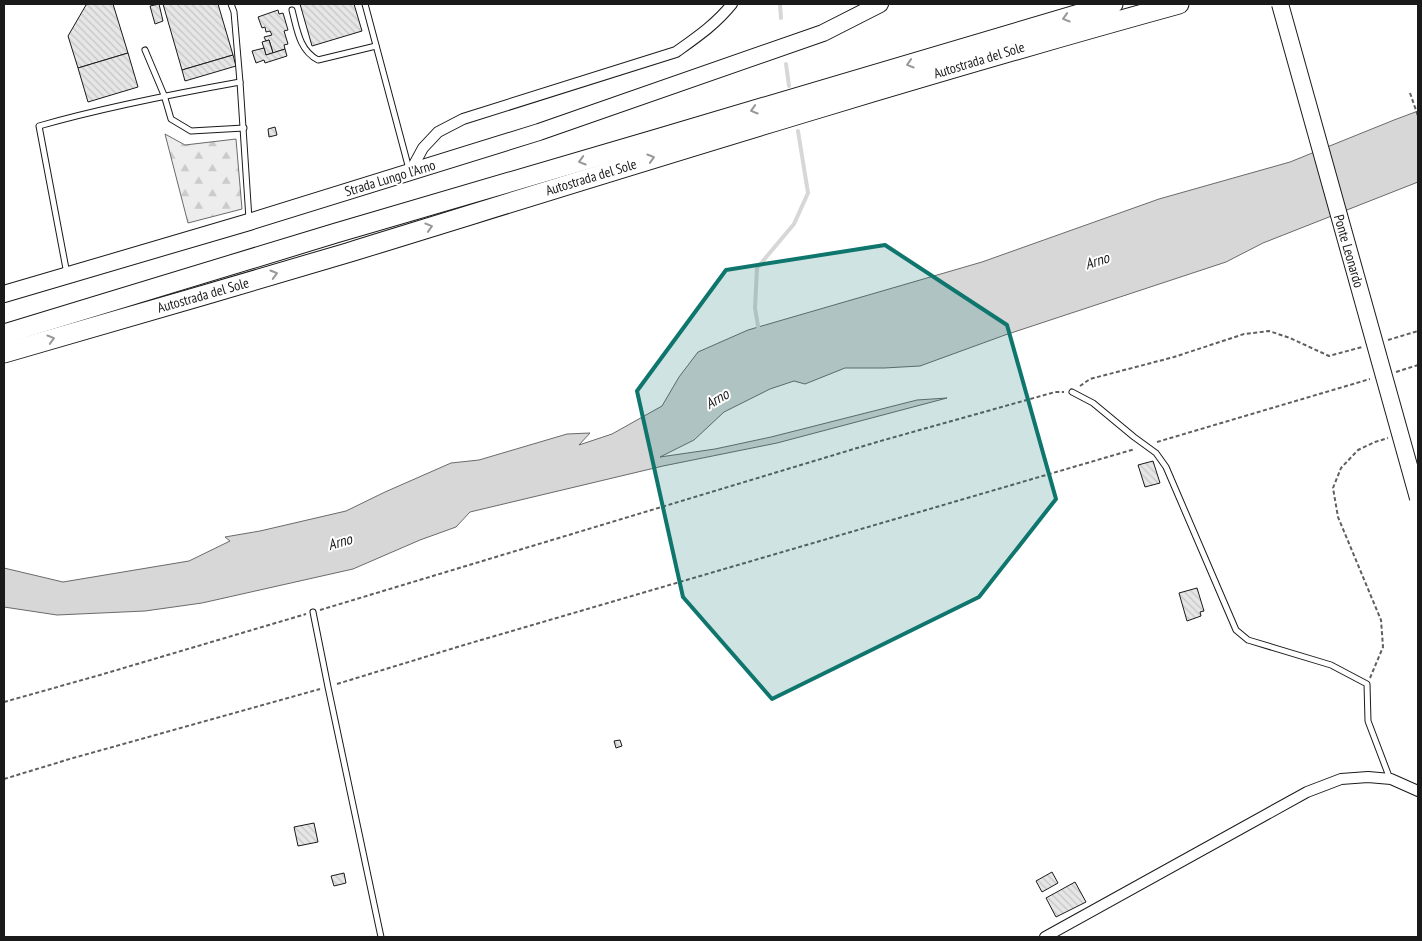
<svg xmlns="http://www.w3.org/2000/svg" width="1422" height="941" viewBox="0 0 1422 941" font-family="'PT Sans Narrow',sans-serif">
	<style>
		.forest { fill: url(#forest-firs); stroke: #6a6a6a }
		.water { fill: #d7d7d7; stroke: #6a6a6a }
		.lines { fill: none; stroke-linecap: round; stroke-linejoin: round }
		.stream { stroke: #d7d7d7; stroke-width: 4 }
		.building { fill: url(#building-back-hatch); stroke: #1a1a1a }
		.lane-casing { stroke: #1a1a1a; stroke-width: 7 }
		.street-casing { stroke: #1a1a1a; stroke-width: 12 }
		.primary-casing { stroke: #1a1a1a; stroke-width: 18 }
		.highway-casing { stroke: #1a1a1a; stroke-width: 21 }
		.path { stroke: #5f5f5f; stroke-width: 2; stroke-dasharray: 4 2.5; stroke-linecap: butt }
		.lane { stroke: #fff; stroke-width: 5 }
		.street { stroke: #fff; stroke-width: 10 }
		.primary { stroke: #fff; stroke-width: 16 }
		.highway { stroke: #fff; stroke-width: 19 }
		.primary-bridge-casing { stroke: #1a1a1a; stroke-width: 18; stroke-linecap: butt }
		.primary-bridge { stroke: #fff; stroke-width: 16 }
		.oneway { stroke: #989898 }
		.marked { fill: #0f766e; fill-opacity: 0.2; stroke: #0f766e; stroke-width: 4; stroke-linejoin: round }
		.labels { text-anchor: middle; stroke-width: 4; stroke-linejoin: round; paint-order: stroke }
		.street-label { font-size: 14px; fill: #1a1a1a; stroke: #fff }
		.water-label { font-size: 15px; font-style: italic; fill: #1a1a1a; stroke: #fff }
	</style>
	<defs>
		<pattern id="forest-firs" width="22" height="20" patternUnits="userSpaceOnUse" patternTransform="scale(1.25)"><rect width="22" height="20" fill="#ededed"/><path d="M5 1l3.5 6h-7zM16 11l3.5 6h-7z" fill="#cbcbcb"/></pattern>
		<pattern id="building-back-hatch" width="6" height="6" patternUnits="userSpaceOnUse" patternTransform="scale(1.25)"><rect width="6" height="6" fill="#e6e6e6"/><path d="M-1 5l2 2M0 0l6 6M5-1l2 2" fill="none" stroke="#c5c5c5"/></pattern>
	</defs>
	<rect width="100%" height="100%" fill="#fff"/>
	<!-- forest -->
	<path class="forest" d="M165,134L185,145L236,139L242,209L188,223Z"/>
	<!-- water -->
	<path class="water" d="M1418,111V182L1263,243L1226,262L1005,335L920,366L884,368H845L805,384L794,381L770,389L724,412L694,440L660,457L715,449L771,437L917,400L947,398L777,443L663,466L470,512L456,527L420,540L353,569L202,603L145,611L57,615L4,607V568L63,582L189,561L230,541L225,537L260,531L346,511L385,492L451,463L479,460L567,434L590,433L579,445L612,434L662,406L679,377L698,352L748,330L982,262L1159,199L1290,162L1394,120Z"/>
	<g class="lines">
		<!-- stream -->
		<g class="stream">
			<path d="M780,4L781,18"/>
			<path d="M786,64L789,86"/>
			<path d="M759,332L755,308L757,268L794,224L808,193L798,131"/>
		</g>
	</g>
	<!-- building -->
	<g class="building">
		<path d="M88,4H113L128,53L78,68L68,36L86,5Z"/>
		<path d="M159,4L163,21L155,24L150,6Z"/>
		<path d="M163,4H218L233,55L182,70Z"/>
		<path d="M300,4H354L362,31L312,46Z"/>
		<path d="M278,10L279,14L283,13L288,30L284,31L288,44L284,45L285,49L273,53L269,40L266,41L264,37L272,35L270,31L266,32L265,27L262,28L258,17Z"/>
		<path d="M269,40L273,53L266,55L262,42Z"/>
		<path d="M264,48L266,55L285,49L287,56L265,63L264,60L256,63L252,51Z"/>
		<path d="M128,53L138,87L88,102L78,68Z"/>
		<path d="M233,55L236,66L185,81L182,70Z"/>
		<path d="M275,127L277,135L269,137L268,129Z"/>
		<path d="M1153,461L1160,483L1145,487L1138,465Z"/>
		<path d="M1197,588L1204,611L1200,612L1201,616L1187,621L1179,593Z"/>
		<path d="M620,740L622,746L616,748L614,741Z"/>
		<path d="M314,823L318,842L298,846L294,827Z"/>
		<path d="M1052,872L1058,883L1042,892L1036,881Z"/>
		<path d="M344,873L346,883L334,886L331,876Z"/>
		<path d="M1075,882L1086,902L1056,917L1046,898Z"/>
	</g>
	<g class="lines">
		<!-- lane casing -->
		<g class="lane-casing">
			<g id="lane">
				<path d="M231,4L234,12L240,82L249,219"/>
				<path d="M365,4L409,169"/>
				<path d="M292,10C297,29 299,50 318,60L376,46"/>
				<path d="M145,50L164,95L171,119L191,131L244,128"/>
				<path d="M67,274L39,126C105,107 173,94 240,82"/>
				<path d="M1072,392L1093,403L1134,437L1156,453L1166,467L1236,630L1248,640L1331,665L1367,684L1368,721L1390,779"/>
				<path d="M313,612L328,687L381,937"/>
			</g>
		</g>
		<!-- street casing -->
		<g class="street-casing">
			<g id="street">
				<path d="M410,172L423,148L438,132L463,119L676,52C697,37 716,24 732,4"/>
				<path d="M1045,937L1307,792L1341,779L1368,777L1391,779L1418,791"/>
			</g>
		</g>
		<!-- primary casing -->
		<g class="primary-casing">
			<path id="primary" d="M4,294L249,222L539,132L823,33L880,4"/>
		</g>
		<!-- highway casing -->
		<g class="highway-casing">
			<g id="highway">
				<path d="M4,334L336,233L660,138L1113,4"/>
				<path d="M4,353C118,320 233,287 347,253C623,168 899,81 1179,4"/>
			</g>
		</g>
		<!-- path -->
		<g class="path">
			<path d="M1410,93L1418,116"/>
			<path d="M1388,340L1418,331"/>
			<path d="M1396,372L1418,365"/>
			<path d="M1080,386L1090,379L1174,357L1244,334L1269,331L1290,338L1329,356L1362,347"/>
			<path d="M1157,442L1370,379"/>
			<path d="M320,610L877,442L1055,392H1064"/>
			<path d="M1370,678L1383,647L1381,620L1338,517L1333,488L1341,468L1358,450L1375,442L1388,438"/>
			<path d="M337,684L464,645L1135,449"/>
			<path d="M4,702L100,675L306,614"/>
			<path d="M4,779L73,758L320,689"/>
		</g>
		<!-- lane -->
		<use href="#lane" class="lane"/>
		<!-- street -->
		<use href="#street" class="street"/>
		<!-- primary -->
		<use href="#primary" class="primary"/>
		<!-- highway -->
		<use href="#highway" class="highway"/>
		<!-- primary-bridge casing -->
		<g class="primary-bridge-casing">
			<path id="primary-bridge" d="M1280,4L1418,498"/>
		</g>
		<!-- primary-bridge -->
		<use href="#primary-bridge" class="primary-bridge"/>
	</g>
	<!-- one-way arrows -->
	<defs><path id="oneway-chevron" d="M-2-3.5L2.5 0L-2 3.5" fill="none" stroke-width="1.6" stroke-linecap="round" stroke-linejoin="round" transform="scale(1.25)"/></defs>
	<g class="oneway">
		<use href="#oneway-chevron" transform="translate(1066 18) rotate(163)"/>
		<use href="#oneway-chevron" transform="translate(910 64) rotate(163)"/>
		<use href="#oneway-chevron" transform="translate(754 110) rotate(163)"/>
		<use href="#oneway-chevron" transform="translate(651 158) rotate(-17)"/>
		<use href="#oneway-chevron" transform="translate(582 161) rotate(164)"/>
		<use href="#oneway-chevron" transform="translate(429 227) rotate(-17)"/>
		<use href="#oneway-chevron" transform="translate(274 274) rotate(-16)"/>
		<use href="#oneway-chevron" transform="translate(51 339) rotate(-16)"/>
	</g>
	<!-- marked area -->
	<path class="marked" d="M885,245L1007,325L1056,499L979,597L772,699L683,597L637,391L726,270Z"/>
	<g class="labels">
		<!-- street labels -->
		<g class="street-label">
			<text transform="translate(979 60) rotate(-17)" y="5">Autostrada del Sole</text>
			<text transform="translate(591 177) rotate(-17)" y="5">Autostrada del Sole</text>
			<text transform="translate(390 178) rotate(-17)" y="5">Strada Lungo l'Arno</text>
			<text transform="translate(1349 251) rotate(74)" y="5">Ponte Leonardo</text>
			<text transform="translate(203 295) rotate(-16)" y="5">Autostrada del Sole</text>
		</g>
		<!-- water labels -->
		<g class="water-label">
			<text transform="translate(1097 261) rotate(-18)" y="5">Arno</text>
			<text transform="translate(717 399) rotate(-31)" y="5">Arno</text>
			<text transform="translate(340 542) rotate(-17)" y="5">Arno</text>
		</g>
	</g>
	<!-- border -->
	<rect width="1422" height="941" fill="none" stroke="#1a1a1a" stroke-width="10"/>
</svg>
